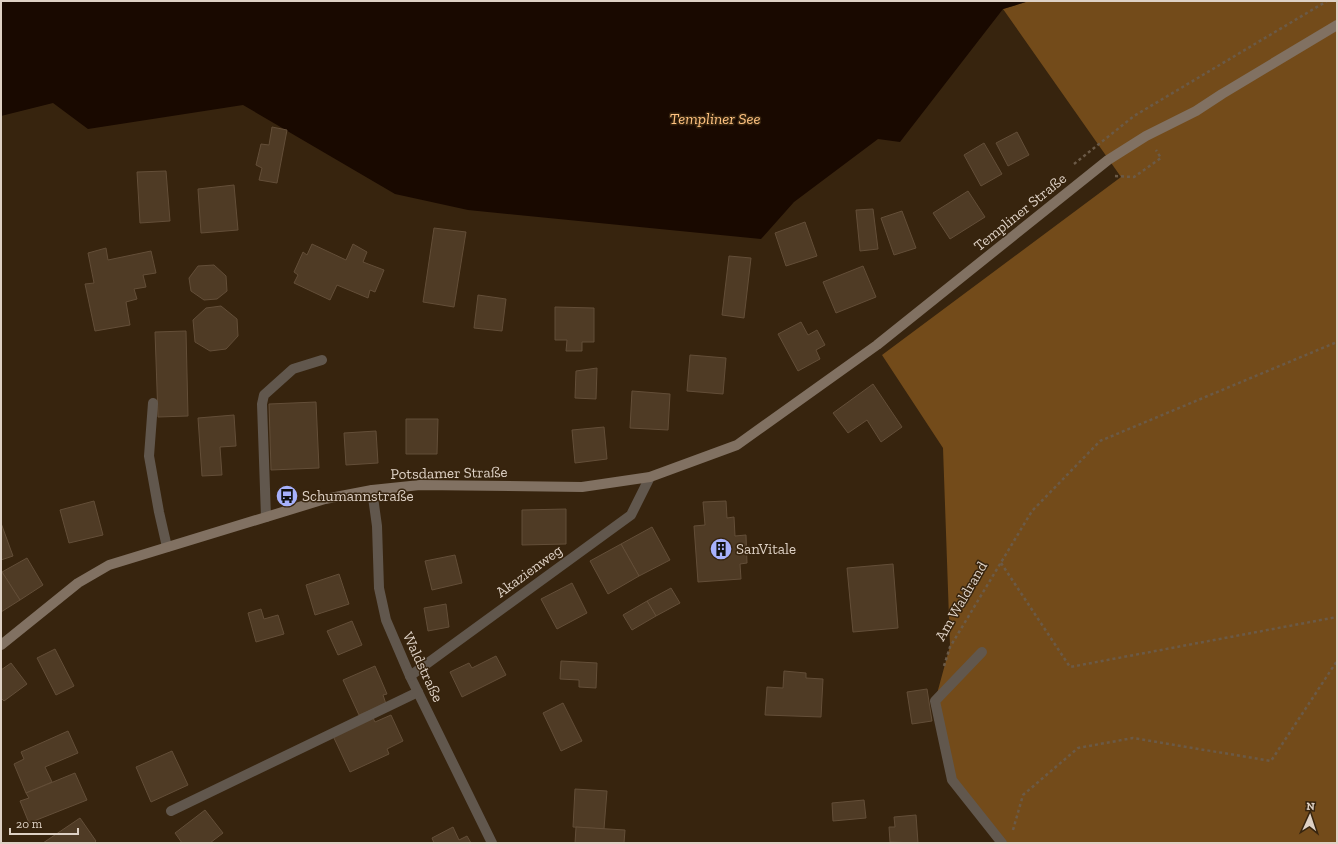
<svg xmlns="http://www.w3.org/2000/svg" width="1338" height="844" viewBox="0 0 1338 844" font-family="'Zilla Slab',serif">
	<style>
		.forest { fill: #734b1a }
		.water { fill: #190900 }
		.building { fill: #4f3b25; stroke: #634e38 }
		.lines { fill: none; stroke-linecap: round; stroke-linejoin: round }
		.path { stroke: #6b5a47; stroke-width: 2.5; stroke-dasharray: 3 3; stroke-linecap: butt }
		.lane { stroke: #61574d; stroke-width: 10 }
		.street { stroke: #61574d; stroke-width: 10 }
		.secondary { stroke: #817162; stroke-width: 10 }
		.labels { text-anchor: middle; stroke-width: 3; stroke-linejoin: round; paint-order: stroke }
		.street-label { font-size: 15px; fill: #ded1c5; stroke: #37240e }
		.poi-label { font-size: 15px; fill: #ded1c5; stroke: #37240e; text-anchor: start }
		.water-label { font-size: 16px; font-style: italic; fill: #ffc281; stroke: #37240e }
	</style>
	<rect width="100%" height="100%" fill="#37240e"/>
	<!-- forest -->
	<path class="forest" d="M1029,1H1337V843H1007L952,780L935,701L950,646L943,448L882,355L1121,177L1003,9Z"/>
	<!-- water -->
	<path class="water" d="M1,1H1029L1003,9L900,142L878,139L794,202L761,239L468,210L395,194L243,105L88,129L53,103L1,116Z"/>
	<!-- building -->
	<g class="building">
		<path d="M272,127L287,130L277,183L259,180L262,168L256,165L261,144L269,145Z"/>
		<path d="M1017,132L1029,155L1008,166L996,143Z"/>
		<path d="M984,143L1002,174L981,186L964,155Z"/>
		<path d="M166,171L170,221L140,223L137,172Z"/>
		<path d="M234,185L238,230L201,233L198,189Z"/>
		<path d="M968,191L985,217L950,239L933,213Z"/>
		<path d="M873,209L878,249L860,251L856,210Z"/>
		<path d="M902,211L916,248L894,255L881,218Z"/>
		<path d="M805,222L817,256L786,266L775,233Z"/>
		<path d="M434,228L466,232L454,307L423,302Z"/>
		<path d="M312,244L346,260L353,244L367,252L363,262L384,270L375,292L370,290L368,298L337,285L330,300L294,283L298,275L294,272L303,252L307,255Z"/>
		<path d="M106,248L108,260L151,251L156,273L143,275L146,287L134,289L137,299L126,302L130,325L95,331L85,284L94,283L88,253Z"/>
		<path d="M729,256L751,258L744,318L722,315Z"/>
		<path d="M214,265L226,276L227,291L217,299L204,300L191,291L189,278L198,266Z"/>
		<path d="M863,266L876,297L836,313L823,282Z"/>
		<path d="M478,295L506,299L502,331L474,328Z"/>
		<path d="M221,306L237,319L238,336L226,349L210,351L195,342L193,320L206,308Z"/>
		<path d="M555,307L594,308V342H582V351H566L567,340H555Z"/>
		<path d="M801,322L808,335L817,330L825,345L816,350L820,359L798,371L778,334Z"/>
		<path d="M186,331L188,416L158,417L155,332Z"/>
		<path d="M690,355L726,358L723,394L687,391Z"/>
		<path d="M597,368L596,399L575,398L576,371Z"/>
		<path d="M873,384L902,427L881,442L867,420L848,433L833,413Z"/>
		<path d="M632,391L670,394L668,430L630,428Z"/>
		<path d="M316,402L319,468L271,470L269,404Z"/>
		<path d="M234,415L236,446L220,447L222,475L202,476L198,418Z"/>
		<path d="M406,419H438L437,454H406Z"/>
		<path d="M604,427L607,459L575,463L572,430Z"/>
		<path d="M376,431L378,463L346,465L344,433Z"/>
		<path d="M94,501L103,535L69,543L60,510Z"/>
		<path d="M726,501L727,518L734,517L735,536L746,535L747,563L740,564L741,579L698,582L694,526L705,525L703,502Z"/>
		<path d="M566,509V544L522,545V510Z"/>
		<path d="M1,523L13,556L1,560Z"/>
		<path d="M652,527L670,560L639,576L621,544Z"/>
		<path d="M621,544L639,576L608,594L590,561Z"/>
		<path d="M455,555L462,583L432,590L425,561Z"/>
		<path d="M27,558L43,585L20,600L2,572Z"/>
		<path d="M893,564L898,628L853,632L847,568Z"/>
		<path d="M2,572L20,600L1,612V573Z"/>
		<path d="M339,574L349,604L315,615L306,585Z"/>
		<path d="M572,583L587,613L557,629L541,599Z"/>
		<path d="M671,588L680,603L656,616L647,601Z"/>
		<path d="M647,601L656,616L632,630L623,615Z"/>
		<path d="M446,604L449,627L428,631L424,608Z"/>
		<path d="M261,609L264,619L278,615L284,634L256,642L248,613Z"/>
		<path d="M352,621L362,645L338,655L327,631Z"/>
		<path d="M55,649L74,686L56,695L37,658Z"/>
		<path d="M496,656L506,675L462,697L450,672L469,663L472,668Z"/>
		<path d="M561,661L597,663L596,688L579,687V680L560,679Z"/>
		<path d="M11,663L27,684L4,701L1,698V670Z"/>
		<path d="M375,666L387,694L383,695L386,704L359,715L343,680Z"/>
		<path d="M784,671L806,673V678L823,679L821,717L765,715L767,687L783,688Z"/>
		<path d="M927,689L932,721L912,724L907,692Z"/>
		<path d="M563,703L582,741L561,751L543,713Z"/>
		<path d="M391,715L403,741L387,749L389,754L350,772L333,736L373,718L375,722Z"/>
		<path d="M68,731L78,753L45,767L52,782L26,793L14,764L24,759L21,752Z"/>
		<path d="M172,751L188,785L151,802L136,767Z"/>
		<path d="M75,773L87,800L29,823L20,801L29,798L26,793Z"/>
		<path d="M575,789L607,791L604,829L573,827Z"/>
		<path d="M864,800L866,818L833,821L832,803Z"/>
		<path d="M205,810L223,833L210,843H182L175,833Z"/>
		<path d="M916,815L918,843L890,842L889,827H895L894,817Z"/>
		<path d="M80,818L96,841L94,843H43Z"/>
		<path d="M453,827L459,840L467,836L471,843H434L432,838Z"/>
		<path d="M576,827L625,830L624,843H575Z"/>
	</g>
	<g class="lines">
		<!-- path -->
		<g class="path">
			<path d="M1074,164L1134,116L1327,1"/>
			<path d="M1115,176L1134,177L1161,158L1156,150"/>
			<path d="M1001,563L1070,667L1337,617"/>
			<path d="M944,666L950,647L1032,511L1100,441L1337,342"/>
			<path d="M1013,830L1023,795L1078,748L1133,738L1271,761L1337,661"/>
		</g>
		<!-- lane -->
		<g class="lane">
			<path d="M153,403L149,456L159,512L167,547"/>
			<path d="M266,517L262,404L264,395L293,369L322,360"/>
			<path d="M171,811L418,692"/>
		</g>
		<!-- street -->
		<g class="street">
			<path d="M372,490L377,526L379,588L386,620L410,676L492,843"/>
			<path d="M982,652L935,701L952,780L1002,843"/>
			<path d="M410,676L631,515L650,477"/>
		</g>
		<!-- secondary -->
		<path class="secondary" d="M1,645L78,583L109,565L325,499L372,490L420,485L582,487L650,477L737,445L877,345L1108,160L1146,136L1196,111L1222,94L1337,25"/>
	</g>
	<!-- icons -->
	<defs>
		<g id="bus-disc" transform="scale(1.15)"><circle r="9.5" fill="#a7b1fc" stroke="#37240e"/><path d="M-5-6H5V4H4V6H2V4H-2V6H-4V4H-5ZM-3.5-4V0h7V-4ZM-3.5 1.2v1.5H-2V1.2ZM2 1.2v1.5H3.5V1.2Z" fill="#111"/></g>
		<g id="building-disc" transform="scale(1.15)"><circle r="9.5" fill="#a7b1fc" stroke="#37240e"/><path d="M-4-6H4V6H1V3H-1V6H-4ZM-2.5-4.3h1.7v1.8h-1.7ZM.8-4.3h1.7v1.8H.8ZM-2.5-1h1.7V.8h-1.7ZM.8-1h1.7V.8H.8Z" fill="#111"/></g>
	</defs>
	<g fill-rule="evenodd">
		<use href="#bus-disc" x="287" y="496"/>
		<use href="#building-disc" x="721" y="549"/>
	</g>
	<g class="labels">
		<!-- street labels -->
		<g class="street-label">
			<text transform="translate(1020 212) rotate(-39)" y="5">Templiner Straße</text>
			<text transform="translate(449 473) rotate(-1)" y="5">Potsdamer Straße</text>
			<text transform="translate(529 571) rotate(-36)" y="5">Akazienweg</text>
			<text transform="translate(961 601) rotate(-60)" y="5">Am Waldrand</text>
			<text transform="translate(423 667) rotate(65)" y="5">Waldstraße</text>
		</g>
		<!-- poi labels -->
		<g class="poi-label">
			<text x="302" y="501">Schumannstraße</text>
			<text x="736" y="554">SanVitale</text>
		</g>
		<!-- water labels -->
		<g class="water-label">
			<text x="715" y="124">Templiner See</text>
		</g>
	</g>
	<!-- border -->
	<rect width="1338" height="844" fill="none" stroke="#ded1c5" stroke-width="4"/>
	<!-- north arrow -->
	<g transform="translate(1310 816) rotate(3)" stroke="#37240e" stroke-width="3" paint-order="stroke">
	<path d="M0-3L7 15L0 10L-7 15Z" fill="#ded1c5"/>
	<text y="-6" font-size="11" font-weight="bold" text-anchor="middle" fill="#ded1c5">N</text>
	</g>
	<!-- scale -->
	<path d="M10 828v6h68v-6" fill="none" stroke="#ded1c5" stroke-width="2"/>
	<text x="16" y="828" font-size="12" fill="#ded1c5" stroke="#37240e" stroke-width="3" paint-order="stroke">20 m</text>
</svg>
